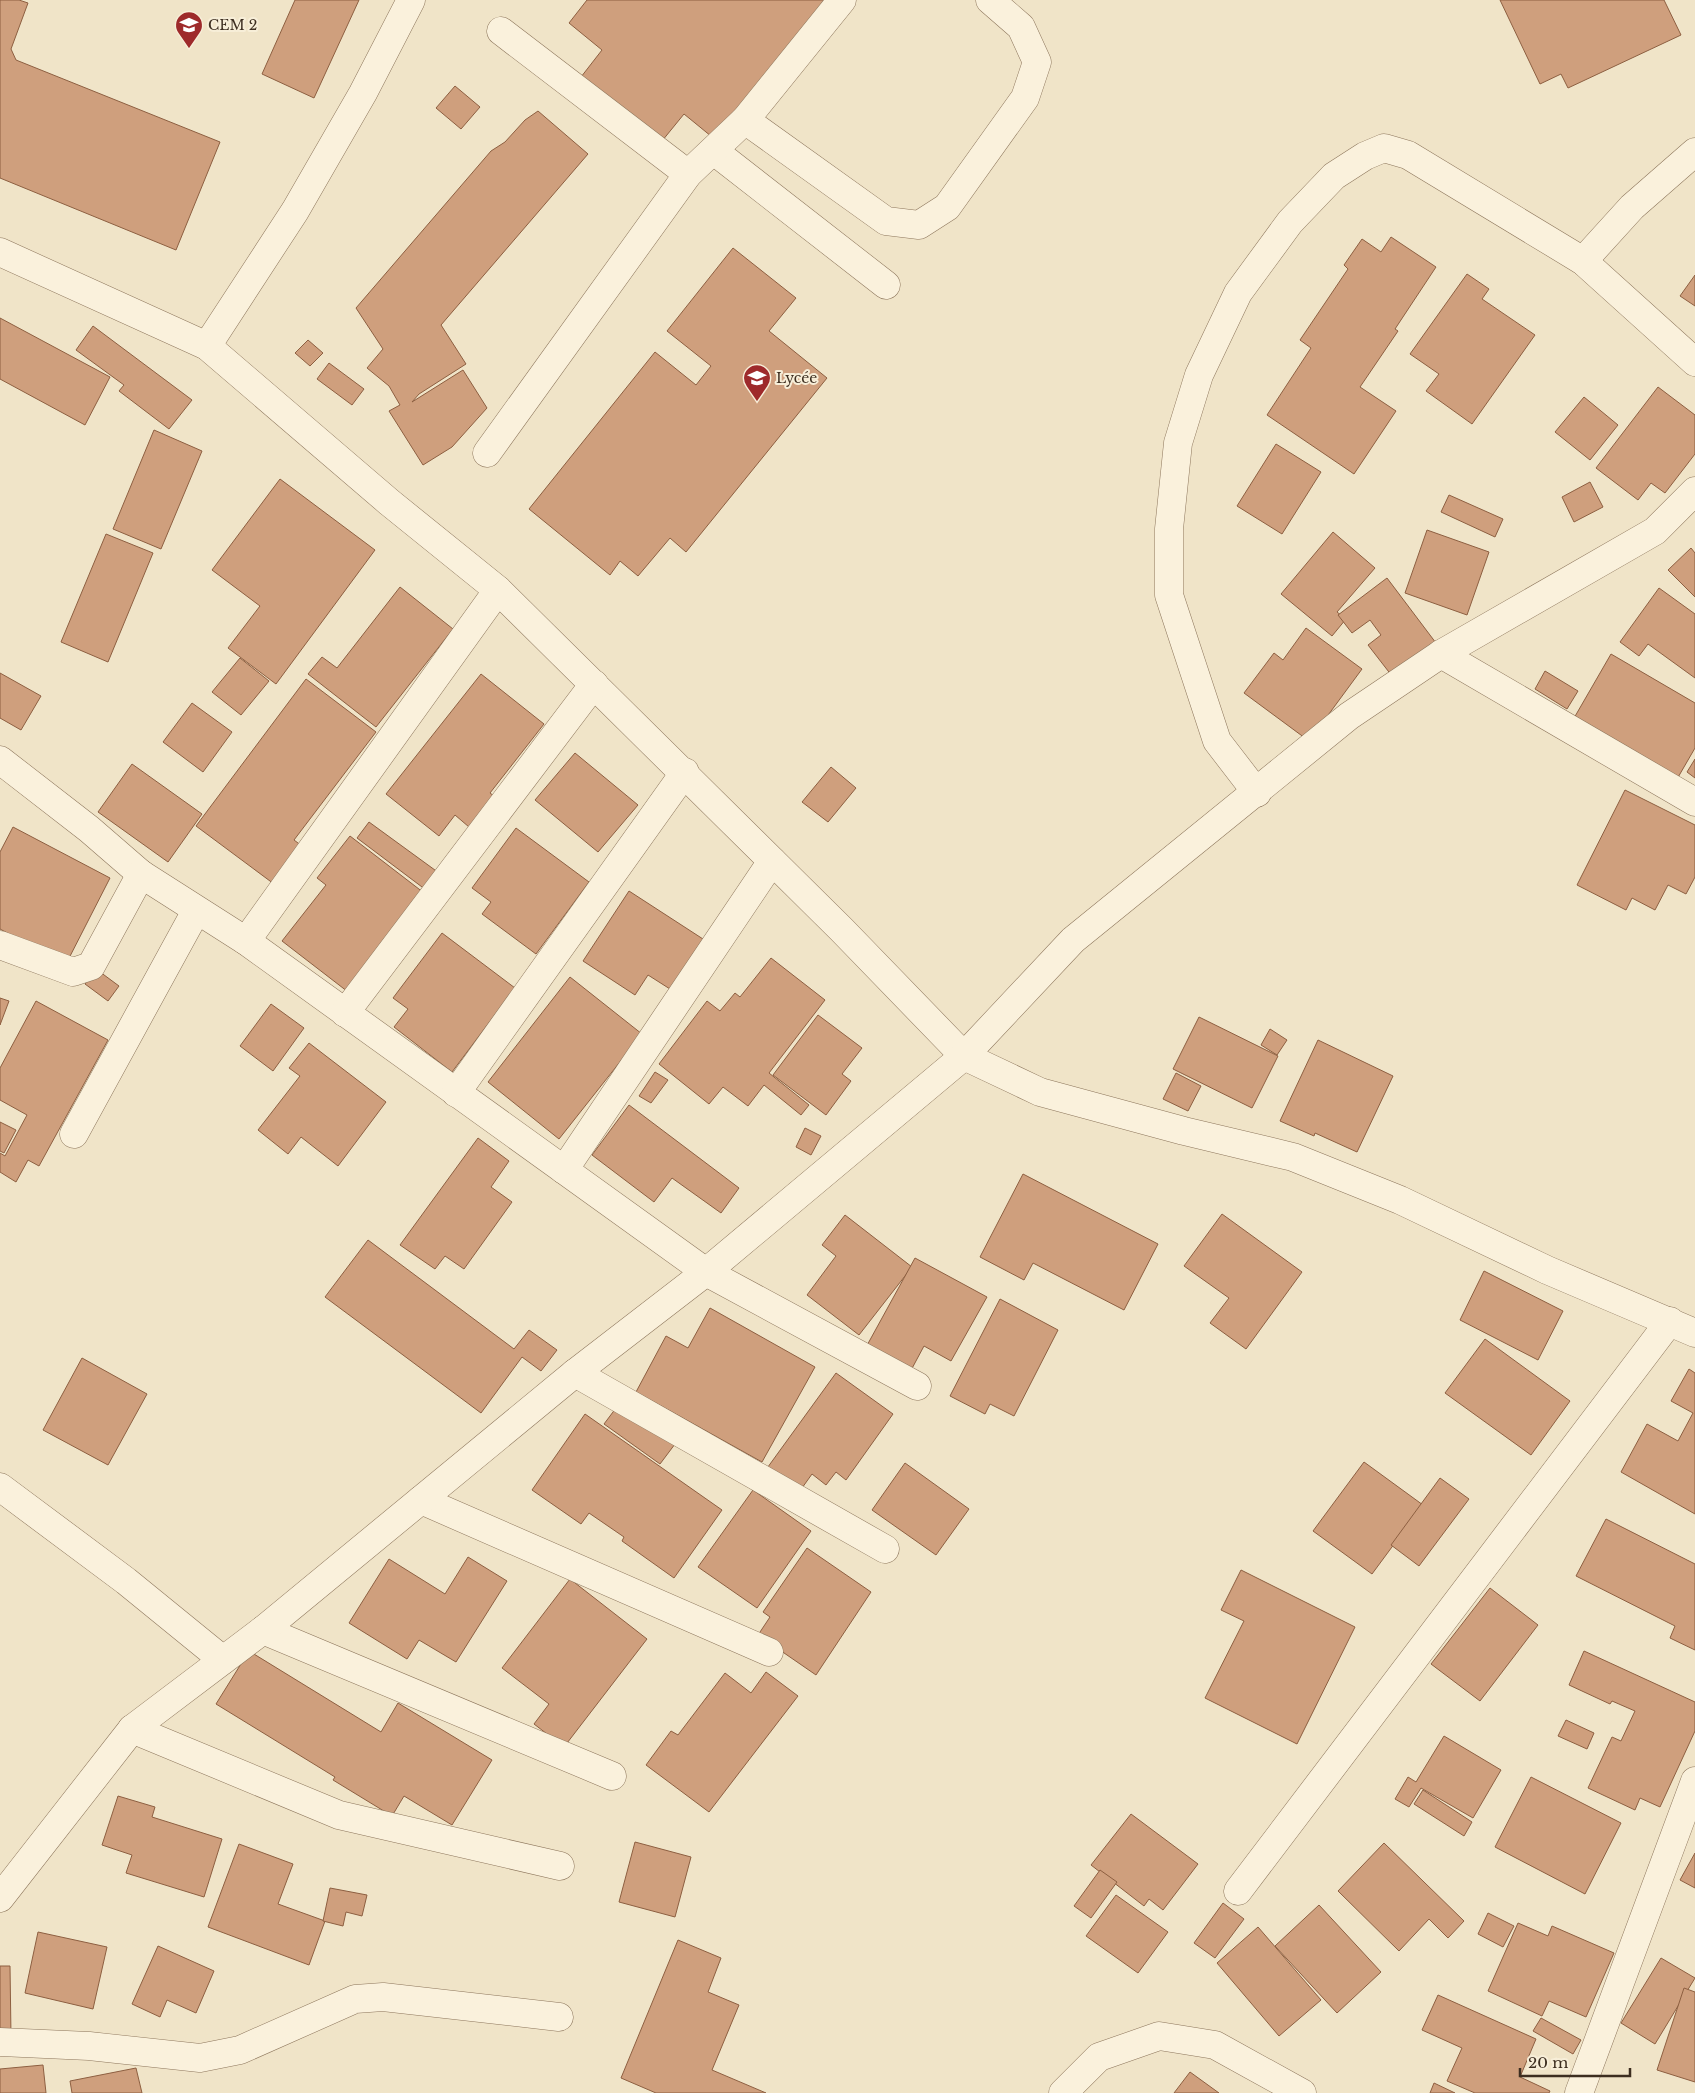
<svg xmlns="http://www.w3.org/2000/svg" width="1695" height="2093" viewBox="0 0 1695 2093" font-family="'Libre Baskerville',serif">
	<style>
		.building { fill: #cf9f7d; stroke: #8d5f41 }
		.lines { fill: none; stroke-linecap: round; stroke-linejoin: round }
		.minor-casing { stroke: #8d765c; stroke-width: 29 }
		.minor { stroke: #faf1dc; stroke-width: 28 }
		.labels { text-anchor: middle; stroke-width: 4; stroke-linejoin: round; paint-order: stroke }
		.poi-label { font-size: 14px; fill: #3d2e20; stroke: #f7eed8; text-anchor: start }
	</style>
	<rect width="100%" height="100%" fill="#f0e4c8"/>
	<!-- building -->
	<g class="building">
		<path d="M0,0H19L28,3L11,49L16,60L220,142L176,250L0,178Z"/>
		<path d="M295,0H359L314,98L262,74Z"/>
		<path d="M587,0H830L717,141L684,114L662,141L581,77L602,50L569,23Z"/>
		<path d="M1500,0H1664L1681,35L1568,88L1561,74L1540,84Z"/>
		<path d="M455,86L480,107L461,129L436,108Z"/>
		<path d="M538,111L588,154L441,325L466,364L419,394L412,402L463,370L487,408L452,447L423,465L389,411L400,405L389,386L367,368L383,349L356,308L491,151L505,142L525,120Z"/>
		<path d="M1391,237L1436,267L1395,329L1398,331L1360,387L1396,411L1354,474L1267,415L1311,348L1300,340L1348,269L1344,265L1362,239L1381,252Z"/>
		<path d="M733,248L796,298L769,331L827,378L686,552L670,538L638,576L620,561L610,575L529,509L655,352L696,385L711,366L667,331Z"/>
		<path d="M1467,274L1489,289L1482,299L1535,335L1472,424L1426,391L1439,374L1410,354Z"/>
		<path d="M1695,275V306L1680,296Z"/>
		<path d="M0,318L110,377L85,425L0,379Z"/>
		<path d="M93,326L192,400L169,429L119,391L124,385L76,350Z"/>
		<path d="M308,340L323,353L310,366L295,353Z"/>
		<path d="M329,363L364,389L352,405L317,379Z"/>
		<path d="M1658,387L1695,415V454L1665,493L1651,483L1638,500L1596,468Z"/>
		<path d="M1584,397L1618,425L1590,460L1555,432Z"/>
		<path d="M154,430L202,451L161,549L113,529Z"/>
		<path d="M1276,444L1321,472L1282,534L1237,506Z"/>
		<path d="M280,479L375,550L276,684L228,648L260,606L212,570Z"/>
		<path d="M1590,482L1603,507L1574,522L1562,497Z"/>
		<path d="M1449,495L1503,519L1495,537L1441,512Z"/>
		<path d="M1427,530L1489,552L1467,615L1405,593Z"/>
		<path d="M1333,532L1375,568L1337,612L1346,619L1332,636L1281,594Z"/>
		<path d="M106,534L153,553L108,662L61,642Z"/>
		<path d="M1691,548L1695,553V597L1668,570Z"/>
		<path d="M1387,578L1436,643L1392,676L1368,645L1381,635L1370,620L1352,633L1338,615Z"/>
		<path d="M400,587L453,629L376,727L308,674L322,657L337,668Z"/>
		<path d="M1659,588L1695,614V678L1648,644L1639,656L1620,642Z"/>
		<path d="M1306,628L1362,669L1309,741L1244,693L1274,653L1283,660Z"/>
		<path d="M1611,654L1695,703V748L1673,786L1570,725Z"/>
		<path d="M240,658L269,681L241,715L212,692Z"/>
		<path d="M1545,671L1578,691L1567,709L1535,689Z"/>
		<path d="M0,673L41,696L21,730L0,718Z"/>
		<path d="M481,674L544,724L490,793L494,796L469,827L455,815L439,836L386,794Z"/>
		<path d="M306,679L376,732L294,840L302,846L274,884L196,826Z"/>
		<path d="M192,703L232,732L203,772L163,742Z"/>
		<path d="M575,753L638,805L598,852L535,800Z"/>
		<path d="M1695,759V778L1687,772Z"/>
		<path d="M132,764L202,814L168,862L98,812Z"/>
		<path d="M831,767L856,788L828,822L802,802Z"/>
		<path d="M1625,790L1695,825V877L1686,894L1668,885L1655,910L1632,898L1626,910L1577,885Z"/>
		<path d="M369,822L439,873L426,890L357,838Z"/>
		<path d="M13,827L110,878L66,964L0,929V852Z"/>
		<path d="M516,828L589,882L536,954L482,914L491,902L472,888Z"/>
		<path d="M350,836L428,896L352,995L282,941L326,885L317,878Z"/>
		<path d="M629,891L703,939L670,989L648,975L635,995L583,961Z"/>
		<path d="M442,933L515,988L452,1072L394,1027L408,1009L393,998Z"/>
		<path d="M771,958L825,1000L769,1073L809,1105L801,1115L764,1085L748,1106L723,1087L709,1104L659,1064L707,1001L720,1011L735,993L740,997Z"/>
		<path d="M96,969L119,986L108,1001L85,984Z"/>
		<path d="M570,977L642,1034L559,1139L488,1082Z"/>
		<path d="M0,998L9,1001L0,1025Z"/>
		<path d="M36,1001L108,1040L39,1166L28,1160L16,1182L0,1172V1153L5,1156L27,1115L0,1100V1068Z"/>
		<path d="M271,1004L304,1028L273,1071L240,1046Z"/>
		<path d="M818,1015L862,1048L842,1074L851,1081L826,1115L773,1075Z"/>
		<path d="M1199,1017L1278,1056L1252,1108L1173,1069Z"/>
		<path d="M1270,1029L1287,1040L1277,1055L1261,1045Z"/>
		<path d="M1318,1040L1393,1076L1357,1152L1315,1133L1314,1136L1280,1121Z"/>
		<path d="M309,1043L386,1102L338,1166L301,1137L288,1154L258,1130L300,1076L289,1068Z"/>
		<path d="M655,1072L668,1080L651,1103L639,1096Z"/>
		<path d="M1176,1073L1201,1086L1188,1111L1163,1099Z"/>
		<path d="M629,1105L739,1188L721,1213L672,1178L654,1202L592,1155Z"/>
		<path d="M0,1122L16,1130L4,1153L0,1151Z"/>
		<path d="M805,1128L821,1136L811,1155L796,1147Z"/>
		<path d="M478,1138L509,1161L491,1187L512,1202L464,1269L445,1256L435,1269L400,1245Z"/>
		<path d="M1023,1174L1158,1244L1124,1310L1033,1263L1024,1280L980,1257Z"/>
		<path d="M1222,1214L1302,1272L1246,1349L1210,1323L1229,1298L1184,1266Z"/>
		<path d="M845,1215L912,1267L859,1335L807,1295L836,1256L822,1245Z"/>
		<path d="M368,1240L514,1349L529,1330L557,1350L541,1371L522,1357L481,1413L325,1297Z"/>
		<path d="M915,1258L987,1297L951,1361L924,1346L909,1374L865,1349Z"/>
		<path d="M1484,1271L1563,1311L1538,1360L1460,1320Z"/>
		<path d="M1000,1299L1058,1330L1014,1416L990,1404L985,1414L950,1396Z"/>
		<path d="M710,1308L815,1367L762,1462L636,1392L666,1336L688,1348Z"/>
		<path d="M1485,1339L1570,1401L1531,1455L1445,1393Z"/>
		<path d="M82,1358L147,1394L108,1465L43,1430Z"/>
		<path d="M1689,1369L1695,1373V1514L1621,1472L1647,1424L1678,1441L1693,1413L1671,1401Z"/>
		<path d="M836,1373L893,1414L846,1480L836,1472L826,1485L812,1474L797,1495L765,1471Z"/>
		<path d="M619,1404L675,1444L660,1464L604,1424Z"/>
		<path d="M585,1414L722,1510L674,1578L622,1541L624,1537L589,1513L581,1524L532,1490Z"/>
		<path d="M1364,1462L1423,1505L1372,1574L1313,1531Z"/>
		<path d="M905,1463L969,1509L936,1555L872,1510Z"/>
		<path d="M1440,1478L1469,1499L1419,1566L1391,1545Z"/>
		<path d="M753,1490L811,1531L757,1608L698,1567Z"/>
		<path d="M1606,1519L1695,1564V1650L1670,1638L1675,1626L1576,1576Z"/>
		<path d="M807,1548L871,1592L816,1675L758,1635L770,1617L763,1612Z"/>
		<path d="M468,1557L507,1581L456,1662L419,1640L407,1659L349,1623L389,1559L445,1594Z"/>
		<path d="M1241,1570L1355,1627L1297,1744L1205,1698L1244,1621L1221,1610Z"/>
		<path d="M570,1579L647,1639L564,1747L534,1724L549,1704L502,1668Z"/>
		<path d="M1490,1588L1538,1625L1480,1701L1431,1664Z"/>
		<path d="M249,1651L381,1732L398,1703L492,1760L452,1825L404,1796L392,1816L333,1780L335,1777L216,1704Z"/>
		<path d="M1584,1651L1695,1702V1731L1660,1807L1640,1798L1635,1810L1588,1788L1612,1737L1621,1741L1635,1711L1612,1701L1610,1704L1569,1685Z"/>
		<path d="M766,1672L798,1696L709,1812L646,1765L671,1731L678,1735L725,1673L751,1693Z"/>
		<path d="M1566,1720L1594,1733L1587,1749L1558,1736Z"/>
		<path d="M1444,1736L1501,1770L1473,1818L1421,1788L1409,1807L1395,1799L1408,1777L1416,1782Z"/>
		<path d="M1531,1777L1621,1823L1585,1894L1495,1847Z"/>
		<path d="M1423,1790L1472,1822L1464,1836L1414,1804Z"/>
		<path d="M118,1796L155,1807L152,1817L222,1839L204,1897L126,1873L132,1855L102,1845Z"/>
		<path d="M1131,1814L1198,1864L1163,1910L1149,1899L1144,1906L1091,1865Z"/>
		<path d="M635,1842L691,1857L675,1917L619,1902Z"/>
		<path d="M1384,1843L1464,1921L1448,1938L1429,1919L1399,1951L1338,1891Z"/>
		<path d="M239,1844L293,1864L278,1904L325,1921L309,1965L208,1927Z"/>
		<path d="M1695,1853V1888L1680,1880Z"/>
		<path d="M1100,1870L1117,1882L1091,1918L1074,1906Z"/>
		<path d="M330,1888L367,1895L362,1916L346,1912L343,1926L323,1921Z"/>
		<path d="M1116,1895L1168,1932L1138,1973L1086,1936Z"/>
		<path d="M1223,1903L1244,1919L1215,1958L1194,1943Z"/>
		<path d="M1319,1905L1381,1972L1337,2013L1275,1946Z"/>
		<path d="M1488,1913L1514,1926L1503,1947L1478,1934Z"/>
		<path d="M1518,1923L1548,1936L1552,1926L1614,1953L1586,2017L1549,2001L1542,2016L1488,1991Z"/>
		<path d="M1258,1927L1321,2000L1279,2036L1217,1963Z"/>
		<path d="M38,1932L107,1947L93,2009L25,1993Z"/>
		<path d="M678,1940L721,1958L708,1992L739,2005L712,2070L766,2093H656L621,2078Z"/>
		<path d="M158,1946L214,1971L196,2013L167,2000L160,2017L132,2004Z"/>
		<path d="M1661,1958L1695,1978L1655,2044L1621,2023Z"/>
		<path d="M0,1966H10L11,2036L0,2037Z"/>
		<path d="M1684,1988L1695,1992V2082L1657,2070Z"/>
		<path d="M1438,1995L1536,2039L1520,2077L1550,2091L1549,2093H1475L1447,2081L1462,2048L1422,2030Z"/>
		<path d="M1541,2018L1581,2040L1573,2054L1533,2031Z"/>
		<path d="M43,2065L46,2093H0V2069Z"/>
		<path d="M136,2068L142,2093H72L70,2081Z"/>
		<path d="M1190,2072L1219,2093H1174Z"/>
		<path d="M1434,2083L1455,2093H1430Z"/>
	</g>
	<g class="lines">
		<!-- minor casing -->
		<g class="minor-casing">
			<g id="minor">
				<path d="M501,31L688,174"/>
				<path d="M745,120L886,221L919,225L947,207L1025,98L1037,62L1021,27L990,0"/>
				<path d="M714,151L886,285"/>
				<path d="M0,252L207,346L389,502L498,590L842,930L964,1056L1040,1092L1184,1131L1293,1157L1400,1200L1547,1270L1695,1333"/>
				<path d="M1583,261L1632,207L1695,152"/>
				<path d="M207,346L295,211L363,93L411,0"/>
				<path d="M487,453L688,174L745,120L842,0"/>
				<path d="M1441,654L1695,802"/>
				<path d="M0,760L89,829L141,874L246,941L706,1272L917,1386"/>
				<path d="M1257,793L1217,741L1169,595V529L1178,443L1199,375L1238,293L1290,222L1334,176L1365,156L1384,148L1408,155L1583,261L1695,362"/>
				<path d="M246,941L498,590"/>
				<path d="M0,945L73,972L91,966L141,874"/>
				<path d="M345,1013L594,684"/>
				<path d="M456,1093L685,772"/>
				<path d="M74,1134L196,911"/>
				<path d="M564,1170L772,861"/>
				<path d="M575,1373L885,1549"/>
				<path d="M0,1487L126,1581L223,1660"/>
				<path d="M421,1500L769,1652"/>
				<path d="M263,1630L612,1776"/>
				<path d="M132,1729L339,1815L560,1866"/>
				<path d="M1238,1891L1670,1321"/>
				<path d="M0,1898L132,1729L263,1630L575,1373L706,1272L964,1056L1073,940L1349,716L1441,654L1655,531L1695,491"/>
				<path d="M0,2042L89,2046L200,2058L240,2050L355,1999L383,1997L559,2017"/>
				<path d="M1063,2093L1099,2057L1159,2036L1215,2045L1302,2093"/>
				<path d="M1579,2093L1695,1781"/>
			</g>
		</g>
		<!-- minor -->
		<use href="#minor" class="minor"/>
	</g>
	<!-- icons -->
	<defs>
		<g id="school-pin" transform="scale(1.4375)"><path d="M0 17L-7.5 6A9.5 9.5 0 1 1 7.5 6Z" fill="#9e2a2b" stroke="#f7eed8"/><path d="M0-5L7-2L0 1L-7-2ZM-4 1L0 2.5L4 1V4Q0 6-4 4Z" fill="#fff"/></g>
	</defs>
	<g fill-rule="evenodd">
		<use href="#school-pin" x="189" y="25"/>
		<use href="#school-pin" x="757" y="378"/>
	</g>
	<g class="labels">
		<!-- poi labels -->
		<g class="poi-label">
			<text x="208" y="30">CEM 2</text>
			<text x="776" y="383">Lycée</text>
		</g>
	</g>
	<!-- scale -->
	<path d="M1520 2068v8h110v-8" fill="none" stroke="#3d2e20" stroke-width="2.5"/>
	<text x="1528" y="2068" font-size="15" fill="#3d2e20" stroke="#f7eed8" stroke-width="4" paint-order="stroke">20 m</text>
</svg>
